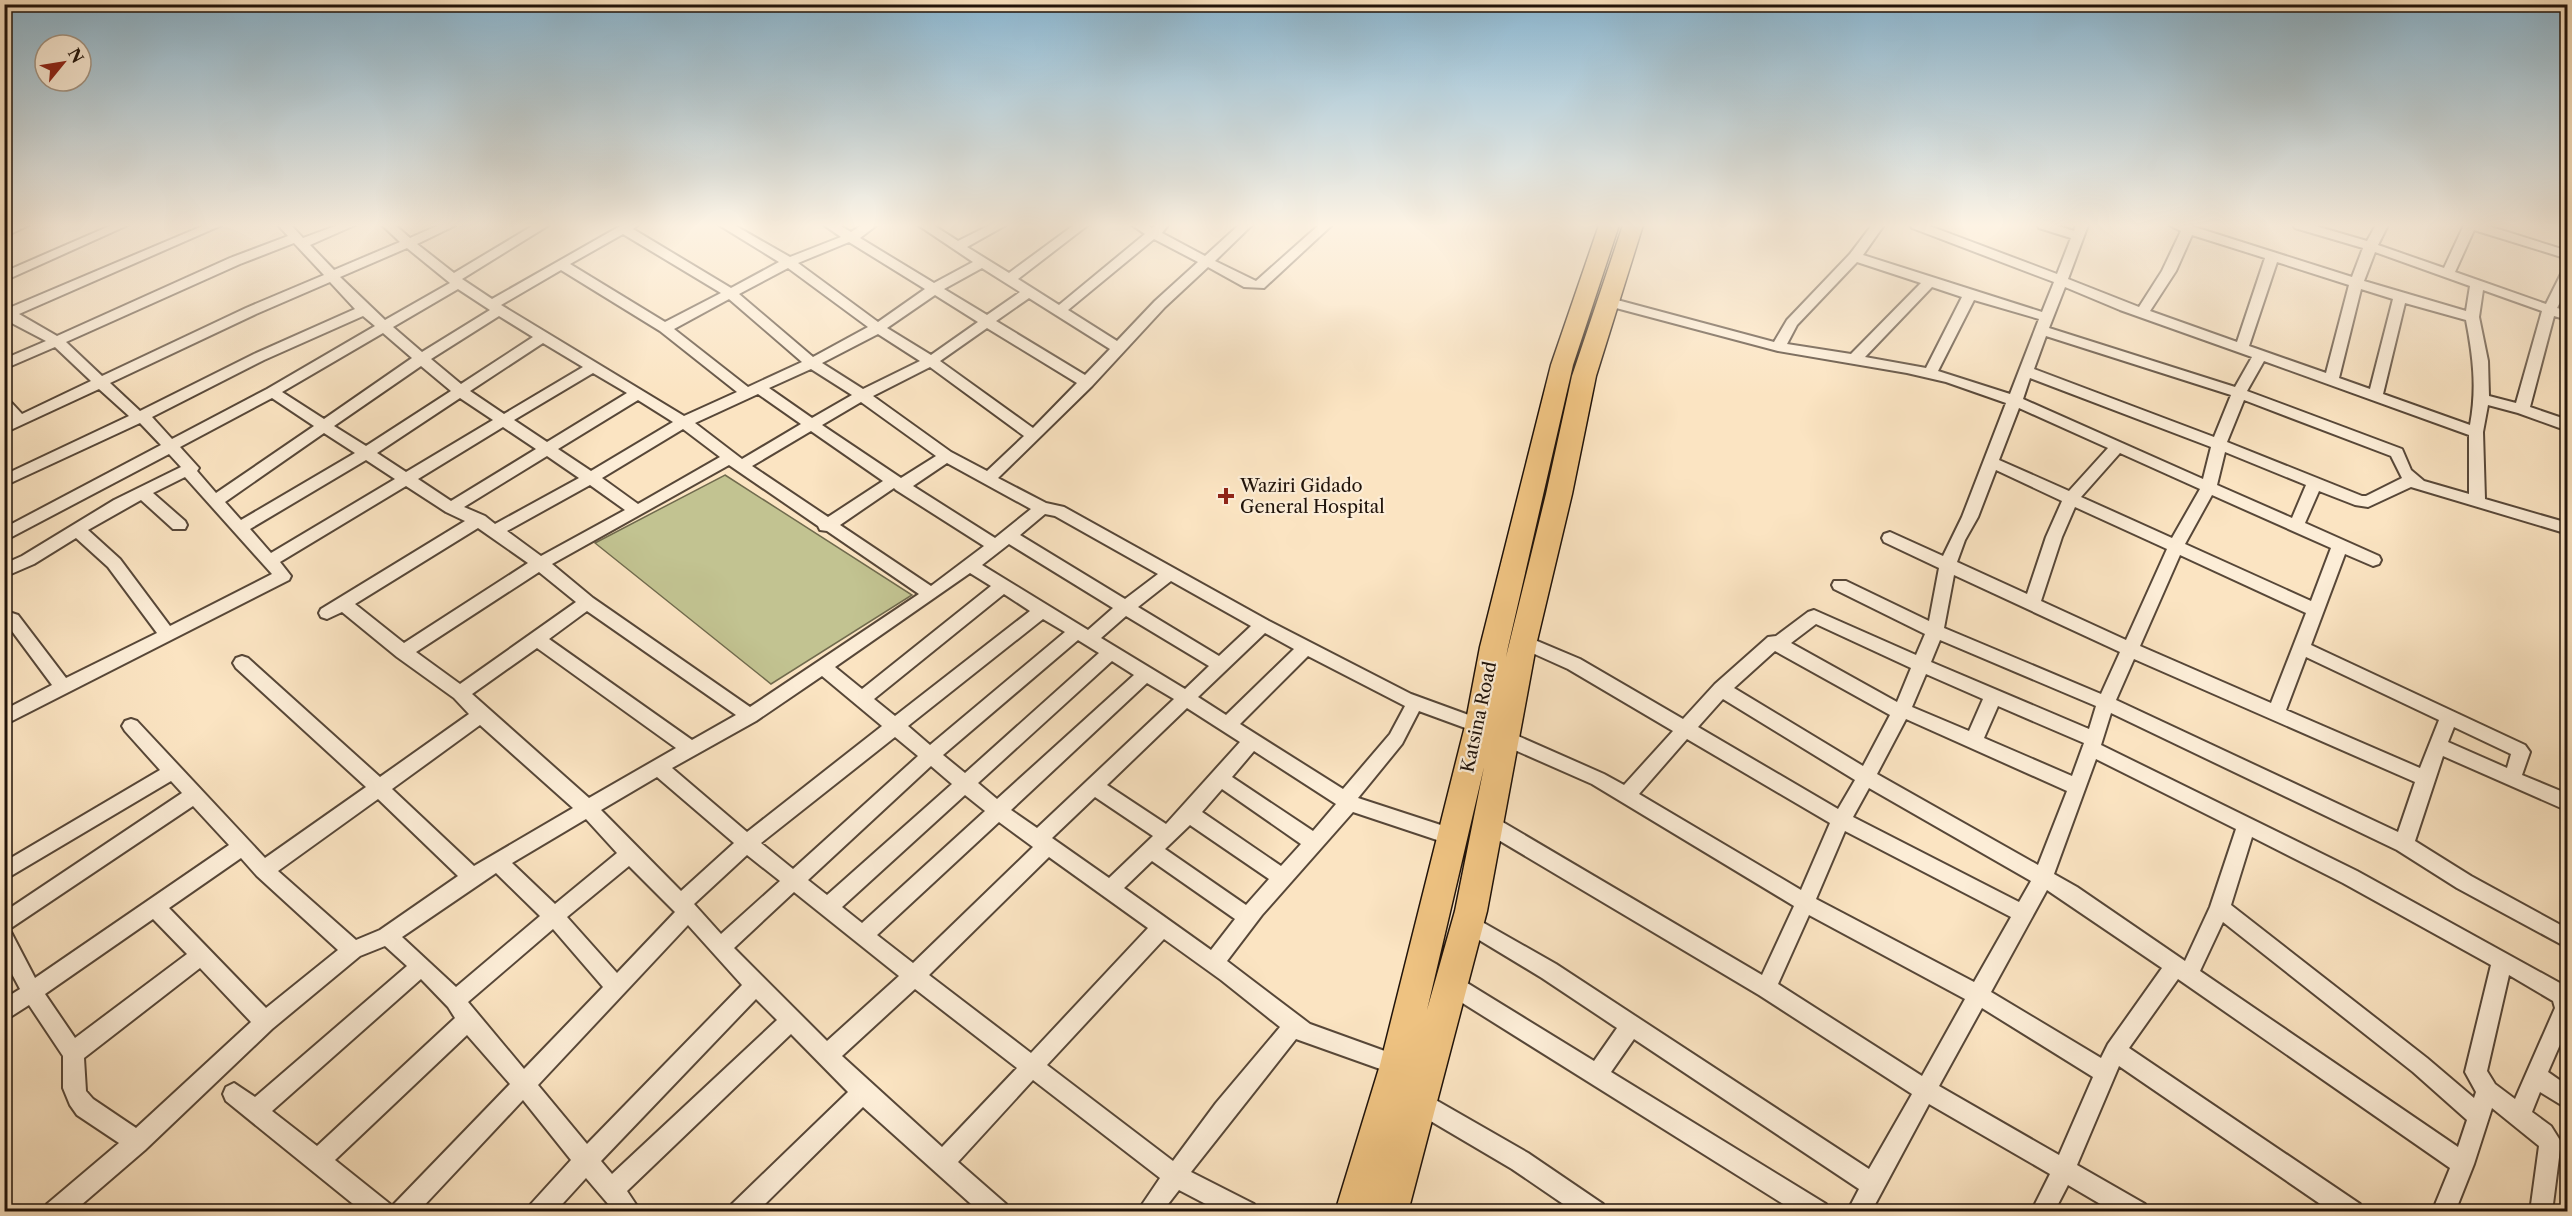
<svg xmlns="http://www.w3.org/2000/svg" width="2572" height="1216" viewBox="0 0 2572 1216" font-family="'Libre Caslon Text',serif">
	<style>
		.green { fill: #c2c391; stroke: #716b4e; stroke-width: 1.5 }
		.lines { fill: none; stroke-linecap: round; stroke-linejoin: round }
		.minor-casing { stroke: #574738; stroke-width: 4 }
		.trunk-casing { stroke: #20130a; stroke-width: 3 }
		.minor { fill: #fcedd7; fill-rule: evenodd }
		.trunk { fill: #eec281; fill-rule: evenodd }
		.poi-dot { fill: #8f2418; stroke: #fcedd7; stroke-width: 2 }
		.labels { text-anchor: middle; stroke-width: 4.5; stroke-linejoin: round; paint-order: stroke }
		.poi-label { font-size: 18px; fill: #20130a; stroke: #fcedd7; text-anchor: start }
		.street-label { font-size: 18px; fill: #20130a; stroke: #fcedd7 }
	</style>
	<rect width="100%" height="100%" fill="#fbe4c2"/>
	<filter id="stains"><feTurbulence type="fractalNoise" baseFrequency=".00333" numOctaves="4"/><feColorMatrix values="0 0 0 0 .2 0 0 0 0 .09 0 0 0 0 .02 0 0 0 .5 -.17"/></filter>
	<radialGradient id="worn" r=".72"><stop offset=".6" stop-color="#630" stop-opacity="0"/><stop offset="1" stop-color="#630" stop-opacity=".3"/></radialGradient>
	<!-- green -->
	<path class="green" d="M725,475L912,595L771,684L595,543Z"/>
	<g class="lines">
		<!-- minor casing -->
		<g class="minor-casing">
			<g id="minor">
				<path d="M12,225H29L4,237V228Z"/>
				<path d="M112,225H128L4,281V272Z"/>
				<path d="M205,225H222L19,314L57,336L230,258L288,236L278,225H291L303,238L338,225H355L310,245L334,270L400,242L382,225H395L410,238L439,225H456L417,244L454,273L534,225H549L462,279L492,299L622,225H638L633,229L731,288L779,262L719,225H734L790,257L841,237L824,225H839L851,232L862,225H877L860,238L934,283L973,262L918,225H933L958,241L990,225H1006L967,247L1009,273L1074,225H1088L1018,279L1059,305L1145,234L1132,225H1147L1152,228L1156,225H1168L1162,233L1205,256L1239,225H1252L1215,261L1256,281L1319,225H1332L1264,288L1244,287L1208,267L1165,307L1092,386L998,478L1046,503L1064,507L1269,621L1411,694L1485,721L1488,726L1485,731L1479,733L1419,711L1402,744L1358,798L1459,831L1461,837L1459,843L1452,845L1353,812L1262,915L1227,961L1310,1024L1404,1058L1408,1065L1404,1072L1397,1075L1296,1039L1191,1172L1254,1204L1257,1212H1221L1179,1190L1162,1212H1137L1160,1178L1033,1080L958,1162L1006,1204L1009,1212H980L863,1107L757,1212H729L732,1204L848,1092L791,1034L627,1191L641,1212H615L586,1178L555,1212H528L531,1204L571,1160L523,1100L418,1212H363L226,1101L223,1094L226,1087L234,1083L255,1097L407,966L385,946L360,956L272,1029L145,1150L73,1212H44L47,1204L119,1143L77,1115L70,1105L63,1088V1056L29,1005L4,1021V999L20,989L4,959V912L182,793L171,781L4,880V862L160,770L125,731L122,726L125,721L131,719L137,721L265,858L366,787L236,668L233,663L236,658L242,656L248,658L380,777L469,714L454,698L397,657L342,612L327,619L321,617L319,613L321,609L465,521L446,512L406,486L280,562L291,576L289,580L4,725V710L52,685L6,623V615L12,613L18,615L66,678L157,633L108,567L76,538L34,564L4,577V564L22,556L114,500L181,467L169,454L4,541V528L161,445L140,423L4,486V475L129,416L99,389L4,433V422L10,419L4,413V398L9,400L22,414L91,381L55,347L4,369V359L46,341L4,319V307L9,308ZM623,234L721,293L665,322L570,264ZM1154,239L1198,262L1155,301L1117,341L1068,310ZM849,242L925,289L878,322L798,263ZM294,243L324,275L246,308L102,376L66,342L240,264ZM407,248L450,283L385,320L340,277ZM788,268L868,327L813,357L739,294ZM982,268L1020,292L987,315L944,289ZM561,270L660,331L737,392L684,416L501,305ZM330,282L355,309L254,354L140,411L110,383L256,314ZM458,289L490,310L422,352L393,327ZM935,295L978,322L931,355L887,328ZM1029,298L1110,349L1085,375L996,321ZM729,299L802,362L748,387L674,329ZM363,316L375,326L267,389L172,439L152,417L264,360ZM499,316L533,337L461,384L431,359ZM987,328L1077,383L1033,428L940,361ZM383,333L412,358L324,419L282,392ZM878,334L920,361L863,389L822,363ZM543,343L583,367L504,414L470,391ZM421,366L451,391L366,446L334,426ZM930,367L1024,436L987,471L951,452L873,396ZM811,369L852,395L812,418L769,388ZM593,373L627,393L547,442L514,420ZM758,394L801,424L742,459L695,423ZM272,398L314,426L216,493L197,471L199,468L180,447ZM460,398L493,420L406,472L377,453ZM638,400L673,422L591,471L558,449ZM861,402L936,456L901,478L822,425ZM503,427L536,449L451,501L418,479ZM683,429L720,457L638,504L602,478ZM811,431L883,481L828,517L752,466ZM324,433L355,453L241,520L225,502ZM547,456L579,478L495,524L485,516L464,507ZM366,460L395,479L271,553L250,529ZM947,463L1031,509L995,538L913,486ZM729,465L818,526L820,530L827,531L919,594L750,707L593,598L552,564ZM185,477L272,574L170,626L120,559L88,530L141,500L173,529H185L187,525L185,521L153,493ZM590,485L625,510L541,556L507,531ZM894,488L896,490L984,546L931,586L840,525ZM1045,514L1055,516L1158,574L1125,599L1020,535ZM478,528L528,563L404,643L355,604ZM1009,544L1113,608L1088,630L982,565ZM539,572L576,602L460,684L416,652ZM970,573L991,586L862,689L835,667ZM1171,581L1251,626L1219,656L1138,607ZM1004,594L1030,611L895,716L874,699ZM587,611L736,715L692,740L549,639ZM1126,616L1209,666L1185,689L1101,638ZM1043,619L1065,632L930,745L908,726ZM1265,633L1294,649L1226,715L1198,697ZM1078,640L1099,653L965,773L943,755ZM537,648L676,748L589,798L472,694ZM1308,656L1405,706L1390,734L1343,789L1240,724ZM1112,661L1134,675L997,799L978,783ZM822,676L882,726L747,832L672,768L756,721ZM1147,683L1174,699L1037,828L1011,810ZM1187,708L1240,742L1166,824L1107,785ZM480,725L573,808L474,866L392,789ZM895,737L918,756L793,869L761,843ZM1254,751L1336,804L1313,831L1232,777ZM931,766L952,784L827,895L808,880ZM657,777L734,843L681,891L601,810ZM1222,789L1301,844L1281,866L1202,812ZM965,795L985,811L862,923L842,907ZM1095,797L1153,836L1109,878L1052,838ZM378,799L458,876L380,930L356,940L278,871ZM193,806L229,845L35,978L11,932L8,930ZM586,819L617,853L555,904L512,863ZM999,822L1033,847L913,963L877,935ZM1190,825L1269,879L1246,905L1165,849ZM747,855L780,881L721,934L694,904ZM1049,857L1148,928L1031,1053L929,975ZM241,858L257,876L338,950L266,1008L169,908ZM1152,861L1235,919L1211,950L1124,888ZM629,866L675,912L617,973L567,917ZM496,873L540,916L456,987L402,937ZM794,892L899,976L827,1041L734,948ZM153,919L187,954L75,1038L45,994ZM688,925L742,985L587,1144L538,1085ZM553,929L603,987L524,1069L468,1002ZM1164,939L1221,980L1280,1027L1216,1103L1173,1161L1047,1065ZM200,968L251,1022L136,1128L93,1099L86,1091L84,1058ZM421,979L448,1007L455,1018L317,1146L272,1111ZM915,989L1017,1068L942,1147L842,1056ZM756,999L777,1020L612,1174L601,1161ZM467,1035L510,1084L394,1204L392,1209L390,1204L335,1160Z"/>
				<path d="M1872,225H1884L1863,255L2042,312L2054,282L1912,228L1910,225H1927L2057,274L2071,238L2039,228L2037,225H2056L2074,231L2076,225H2088L2068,279L2139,307L2162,271L2181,231L2169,225H2188L2352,277L2363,248L2295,228L2293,225H2312L2367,241L2376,225H2388L2378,245L2444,268L2464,225H2485L2568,251V259L2474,230L2455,272L2546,304L2561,274L2568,270V287L2557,308L2568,311V320L2554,316L2530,407L2568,420V431L2518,413L2488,405L2483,432L2485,499L2568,523V534L2411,487L2368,507L2355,505L2319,491L2305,523L2379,556L2381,560L2379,564L2373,566L2345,554L2311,645L2525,745L2530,752L2522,775L2568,794V811L2443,756L2415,841L2471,876L2568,929V948L2457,888L2397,850L2111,713L2101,745L2357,871L2567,987L2568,1026L2548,1072L2568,1086V1109L2540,1092L2532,1112L2551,1126L2561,1142L2552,1212H2530L2539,1146L2492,1108L2474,1164L2455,1212H2432L2450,1168L2178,979L2129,1048L2360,1204L2363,1212H2332L2119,1066L2077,1165L2145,1204L2148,1212H2114L2068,1185L2054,1212H2031L2050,1174L1929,1104L1871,1212H1847L1859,1189L1634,1039L1611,1072L1826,1204L1829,1212H1796L1445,992L1442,985L1445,978L1452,976L1459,978L1594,1061L1617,1028L1542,978L1461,929L1458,923L1461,917L1468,914L1556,964L1869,1169L1912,1094L1759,995L1480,829L1478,823L1480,817L1487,815L1494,817L1762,975L1794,906L1592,784L1499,743L1496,738L1499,733L1505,731L1511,733L1604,774L1624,785L1673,731L1568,669L1517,646L1515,641L1517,636L1523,635L1580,659L1683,719L1715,684L1768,637L1776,636L1808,612L1814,610L1916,655L1925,634L1834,589L1832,585L1834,581H1846L1929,621L1939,568L1884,542L1882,538L1884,534L1890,532L1943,556L1962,517L2006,403L1946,382L1907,373L1778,351L1601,304L1599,301L1606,297L1774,342L1787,320L1850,254ZM2192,235L2265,258L2237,342L2150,311L2176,271ZM2375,252L2470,286L2466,311L2364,281ZM1857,262L1921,283L1851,354L1787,344L1797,325ZM2277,262L2349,285L2326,373L2249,346ZM1932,287L1962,297L1926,368L1865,357ZM2065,287L2120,310L2252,357L2235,387L2049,328ZM2361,289L2393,299L2370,389L2339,378ZM2483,290L2542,311L2516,403L2489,396L2488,361L2479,317ZM1974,300L2039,319L2010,394L1938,371ZM2405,303L2466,320C2473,356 2477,388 2470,425L2383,394ZM2046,336L2231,395L2214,437L2034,369ZM2264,361L2469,435V494L2424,481L2411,470L2402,449L2247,391ZM2030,378L2211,447L2203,479L2023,399ZM2244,400L2391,456L2402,478L2366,496H2362L2227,442ZM2019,408L2108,448L2069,491L1999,460ZM2225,452L2306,485L2292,518L2217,485ZM2120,453L2200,489L2172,538L2081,497ZM1996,470L2062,501L2046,537L2027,594L1957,562L1965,540L1978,517ZM2212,495L2331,548L2311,601L2185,544ZM2075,507L2167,549L2126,640L2041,601L2062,537ZM2180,555L2306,613L2271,703L2140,646ZM1954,575L2120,652L2101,694L1944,628ZM1816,624L1911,668L1897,702L1791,643ZM1940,640L2096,706L2089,729L1931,662ZM1775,651L1890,715L1863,766L1734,688ZM2306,657L2439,720L2420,768L2286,710ZM2134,659L2415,782L2398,832L2116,700ZM1926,674L1983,699L1969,731L1912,707ZM1723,699L1855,780L1838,809L1698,727ZM1998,706L2084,743L2072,776L1984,738ZM1906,719L2067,791L2038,865L1877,774ZM2454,727L2511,754L2507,768L2448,742ZM1687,739L1830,823L1801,890L1639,794ZM2096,759L2236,829L2210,907L2185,961L2077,887L2054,874ZM1869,788L2031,881L2019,902L1853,817ZM1845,831L2011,917L1974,982L1816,899ZM2252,837L2343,883L2491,965L2465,1072L2476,1092L2474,1098L2427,1058L2231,905ZM2047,890L2162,968L2108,1044L2101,1058L1991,992ZM1809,915L1965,999L1922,1076L1778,984ZM2223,922L2413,1072L2467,1120L2458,1147L2200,971ZM2509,975L2553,1001L2555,1008L2515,1099L2495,1084L2487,1071ZM1982,1008L2093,1077L2059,1155L1939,1086Z"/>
				<path d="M1420,1091L1528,1153L1603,1204L1606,1212H1575L1512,1169L1412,1110L1409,1102L1412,1094Z"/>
			</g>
		</g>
		<!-- trunk casing -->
		<g class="trunk-casing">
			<path id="trunk" d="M1599,225H1619L1573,365L1508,647L1506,657L1546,494L1572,376L1623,225H1643L1596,376L1572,494L1537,641L1487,911L1408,1212H1335L1380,1065L1465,726L1480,647L1551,365ZM1484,767L1455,911L1427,1010Z"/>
		</g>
		<!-- minor -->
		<use href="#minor" class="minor"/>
		<!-- trunk -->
		<use href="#trunk" class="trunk"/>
	</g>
	<!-- sky -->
	<linearGradient id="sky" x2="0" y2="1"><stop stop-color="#8bb8d3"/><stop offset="0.57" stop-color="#fdf3e4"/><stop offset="1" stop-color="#fdf3e4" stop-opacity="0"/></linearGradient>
	<rect width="2572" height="395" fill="url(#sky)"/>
	<!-- markers -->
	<path class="poi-dot" d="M1223 487h6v6h6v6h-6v6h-6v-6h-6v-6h6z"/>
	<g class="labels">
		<!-- poi labels -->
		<g class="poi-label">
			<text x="1240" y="492">Waziri Gidado<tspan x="1240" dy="21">General Hospital</tspan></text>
		</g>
		<!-- street labels -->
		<g class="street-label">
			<text transform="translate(1479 717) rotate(-78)" y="6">Katsina Road</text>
		</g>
	</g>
	<!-- margin -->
	<rect width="2572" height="1216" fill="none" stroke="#fbe4c2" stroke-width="24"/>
	<rect x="6" y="6" width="2560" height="1204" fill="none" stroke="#20130a" stroke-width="3"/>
	<rect x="12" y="12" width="2548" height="1192" fill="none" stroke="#20130a" stroke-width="1.5"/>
	<!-- north arrow -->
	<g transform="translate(63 63) rotate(60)"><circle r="28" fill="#fcedd7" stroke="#a49685" stroke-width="1.5"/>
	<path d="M0-4.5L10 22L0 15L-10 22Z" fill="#8f2418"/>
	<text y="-9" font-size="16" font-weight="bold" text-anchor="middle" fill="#20130a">N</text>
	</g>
	<rect width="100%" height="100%" filter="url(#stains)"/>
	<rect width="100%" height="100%" fill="url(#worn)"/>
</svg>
